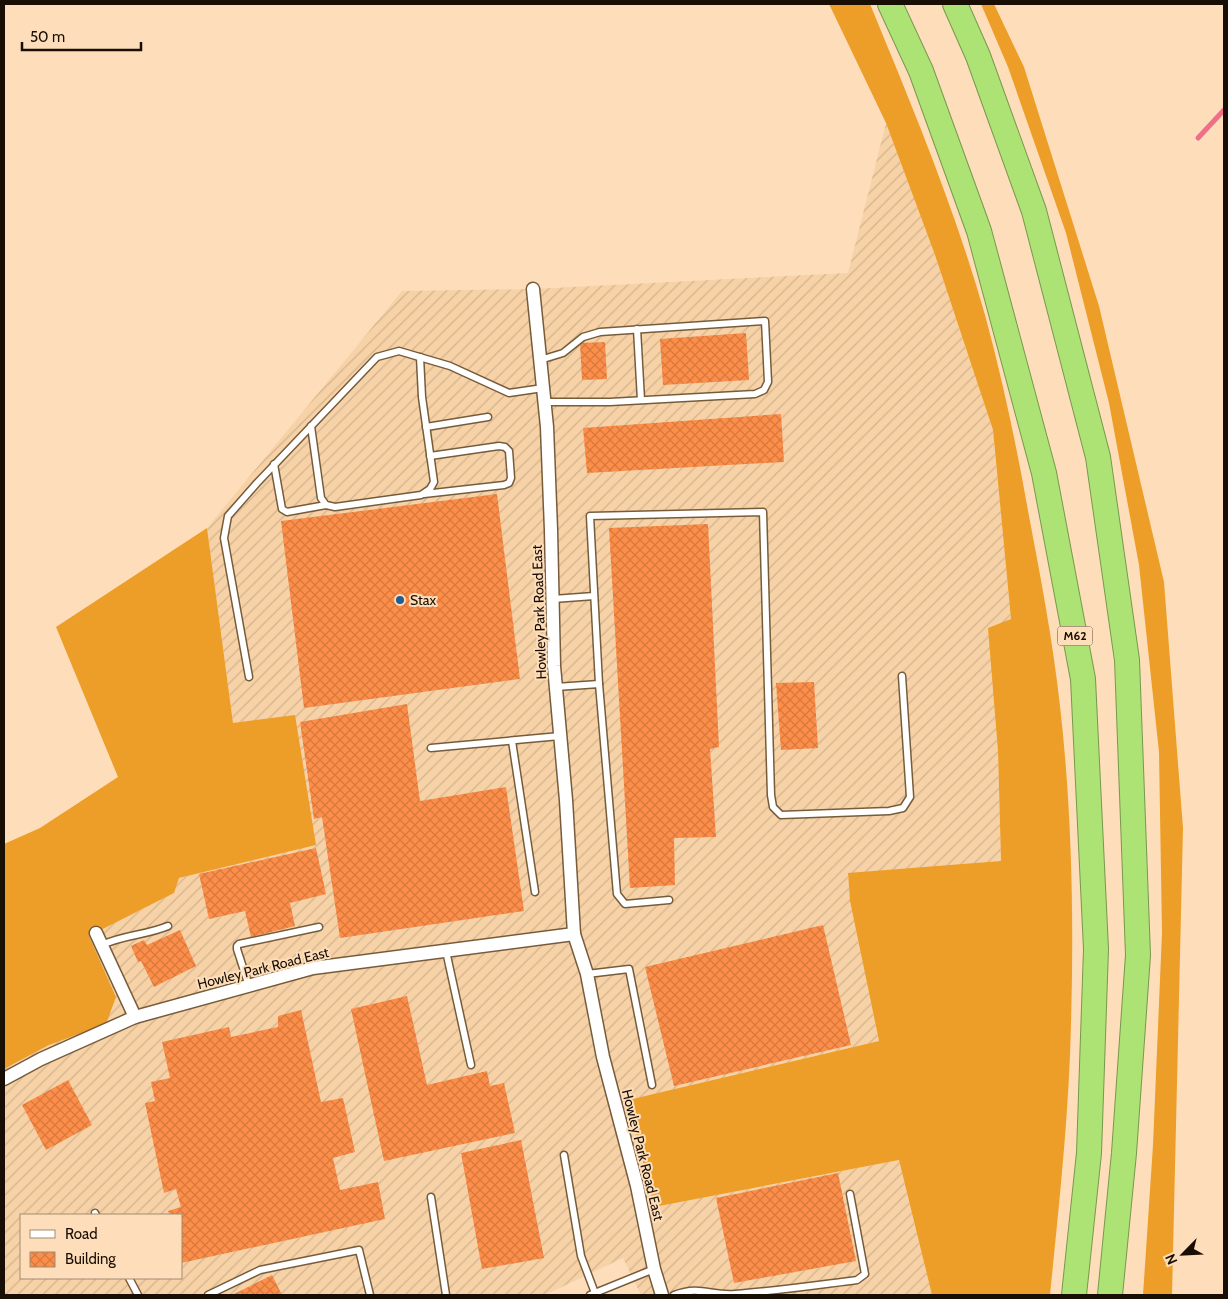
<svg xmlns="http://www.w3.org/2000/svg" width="1228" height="1299" viewBox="0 0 1228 1299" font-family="Cabin,sans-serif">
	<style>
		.industrial { fill: url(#industrial-furrows); fill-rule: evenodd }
		.grass { fill: #ed9e28 }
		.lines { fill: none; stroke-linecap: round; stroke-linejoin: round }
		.stream { stroke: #ee6f87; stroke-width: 5 }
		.building { fill: url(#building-cross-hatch) }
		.lane-casing { stroke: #775c3b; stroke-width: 9 }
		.street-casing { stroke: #775c3b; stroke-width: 15 }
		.highway-casing { stroke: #79984d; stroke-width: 26 }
		.lane { stroke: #fff; stroke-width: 6 }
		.street { stroke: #fff; stroke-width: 12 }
		.highway { stroke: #ade275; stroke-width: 24 }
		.poi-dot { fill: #225c93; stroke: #fedeba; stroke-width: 2 }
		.labels { text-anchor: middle; stroke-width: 4; stroke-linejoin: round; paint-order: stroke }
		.shield { fill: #fedeba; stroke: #5e4c3a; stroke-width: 1 }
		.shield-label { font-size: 12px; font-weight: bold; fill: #190e03 }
		.poi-label { font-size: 14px; fill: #190e03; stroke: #fedeba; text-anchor: start }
		.street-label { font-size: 14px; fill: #190e03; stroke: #fedeba }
	</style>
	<defs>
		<pattern id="industrial-furrows" width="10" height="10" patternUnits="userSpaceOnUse" patternTransform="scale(1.25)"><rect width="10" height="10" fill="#f7d2a7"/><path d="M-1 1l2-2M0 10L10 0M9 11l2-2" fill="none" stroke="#d3b38e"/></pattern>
		<pattern id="building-cross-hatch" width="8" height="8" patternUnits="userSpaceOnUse" patternTransform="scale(1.25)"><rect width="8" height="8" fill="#fc8e49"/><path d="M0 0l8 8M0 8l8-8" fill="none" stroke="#d7793e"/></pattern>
	</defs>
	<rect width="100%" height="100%" fill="#fedeba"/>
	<!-- industrial -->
	<path class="industrial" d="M886,123L935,255L993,430L1011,619L998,751L1001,862L848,874L850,901L879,1041L628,1100L654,1207L899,1160L932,1295H641L623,1258L545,1295H4V1069L49,1045L116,997L89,936L174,893L179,878L316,845L233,723L207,528L402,291L533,289L848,273ZM21,1215H181V1278H21Z"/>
	<!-- grass -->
	<g class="grass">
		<path d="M829,4H870C912,106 955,209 985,315C1003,381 1017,448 1029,516C1041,579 1053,642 1060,706C1072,811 1074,918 1071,1024C1069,1115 1059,1205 1050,1295H932L899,1160L654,1207L628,1100L879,1041L850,901L848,873L1001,861L998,751L988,628L1011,619L993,430L935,255L886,123Z"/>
		<path d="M981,4H994L1024,67L1099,306L1164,582L1183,828L1172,1295H1143L1153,1145L1162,932L1159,752L1139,565L1109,403L1066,233L1008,67Z"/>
		<path d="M207,528L233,723L295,715L316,845L179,878L174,893L89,936L116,997L106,1024L49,1045L4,1069V844L40,828L118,777L56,627Z"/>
	</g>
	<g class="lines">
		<!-- stream -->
		<path class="stream" d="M1198,138L1224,110"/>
	</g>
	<!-- building -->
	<g class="building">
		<path d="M746,333L749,380L663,385L660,339Z"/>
		<path d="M605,342L607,379L582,380L580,343Z"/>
		<path d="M781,414L784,462L587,473L583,428Z"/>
		<path d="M497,494L520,679L304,708L281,521Z"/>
		<path d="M708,524L719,747L710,749L716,837L674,838L675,885L630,888L609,528Z"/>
		<path d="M814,682L818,748L781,750L776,683Z"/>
		<path d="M407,704L420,801L506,787L524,911L340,938L322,817L314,819L300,722Z"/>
		<path d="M316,848L326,894L290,903L295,926L251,937L245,911L209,919L199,874Z"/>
		<path d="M823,925L851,1045L674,1086L645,967Z"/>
		<path d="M180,930L196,966L154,987L141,961L138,962L131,946L144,940L147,945Z"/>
		<path d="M407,996L427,1085L487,1071L490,1086L504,1083L515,1133L384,1161L351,1009Z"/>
		<path d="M301,1010L321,1102L343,1098L355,1152L333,1158L340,1190L378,1182L385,1219L181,1263V1215H170L168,1211L181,1207L176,1189L164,1193L145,1103L155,1101L151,1082L170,1078L162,1042L229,1027L231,1037L278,1027V1016Z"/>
		<path d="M68,1080L92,1125L46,1150L22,1105Z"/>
		<path d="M521,1140L544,1258L482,1269L461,1153Z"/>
		<path d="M838,1173L856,1261L734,1283L716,1198Z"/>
		<path d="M272,1275L282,1295H232Z"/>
	</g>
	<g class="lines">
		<!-- lane casing -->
		<g class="lane-casing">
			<g id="lane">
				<path d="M637,329L641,400"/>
				<path d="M540,360L563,353L583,337L600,332L765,321L768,382L764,390L755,394L610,402H544"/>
				<path d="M311,426L321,498L326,505L335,507L421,495L430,489L434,482L422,397L420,357"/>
				<path d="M426,427L488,417"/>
				<path d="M274,464L282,509L287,512L326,505"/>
				<path d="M424,494L504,485L509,483L511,478L509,451L505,447L499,446L430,456"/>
				<path d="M553,599L594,596"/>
				<path d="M249,677L224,538L228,516L257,483L377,357L399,351L450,366L509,393L543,388"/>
				<path d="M599,684L590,516L763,512L771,795L773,807L781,815L889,811L903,808L910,797L902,676"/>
				<path d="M556,687L599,684L617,894L625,904L669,900"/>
				<path d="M512,741L535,892"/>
				<path d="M431,748L560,736"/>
				<path d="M102,945C123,935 147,935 168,926"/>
				<path d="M446,951L471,1065"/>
				<path d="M587,974L629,969L652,1085"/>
				<path d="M249,986L237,949V946L239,944L319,927"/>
				<path d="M564,1155L581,1256L595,1293"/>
				<path d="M431,1197L446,1295"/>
				<path d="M95,1213L96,1215"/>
				<path d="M129,1278L138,1295"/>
				<path d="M208,1295L260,1270L359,1250L370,1295"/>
				<path d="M590,1295L654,1269"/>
				<path d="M674,1295C701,1285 710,1296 735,1294C776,1291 817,1285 857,1280L865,1274L850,1194"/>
			</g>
		</g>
		<!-- street casing -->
		<g class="street-casing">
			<g id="street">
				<path d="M533,289L547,427L551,530L554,666L566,800L574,934L587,974L603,1057L637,1186L654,1269L662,1295"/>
				<path d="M96,933L135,1017"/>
				<path d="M4,1079L41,1059L135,1017L313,968L574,934"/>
			</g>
		</g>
		<!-- highway casing -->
		<g class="highway-casing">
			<g id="highway">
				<path d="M890,4L921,71L979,231L1044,473L1083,679L1096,949L1089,1153L1074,1295"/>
				<path d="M955,4L978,56L1034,211L1098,457L1127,660L1138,955L1124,1153L1110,1295"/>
			</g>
		</g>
		<!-- lane -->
		<use href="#lane" class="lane"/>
		<!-- street -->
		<use href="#street" class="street"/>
		<!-- highway -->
		<use href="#highway" class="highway"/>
	</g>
	<!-- markers -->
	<circle class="poi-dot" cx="400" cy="600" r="5"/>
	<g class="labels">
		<!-- shield labels -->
		<rect class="shield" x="1057.5" y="626.5" width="35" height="19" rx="4"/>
		<g class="shield-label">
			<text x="1075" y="640">M62</text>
		</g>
		<!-- poi labels -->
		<g class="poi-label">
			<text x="410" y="605">Stax</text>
		</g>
		<!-- street labels -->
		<g class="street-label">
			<text transform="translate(539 612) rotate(-92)" y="5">Howley Park Road East</text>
			<text transform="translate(263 968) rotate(-14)" y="5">Howley Park Road East</text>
			<text transform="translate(643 1155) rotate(76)" y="5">Howley Park Road East</text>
		</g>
	</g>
	<!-- border -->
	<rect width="1228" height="1299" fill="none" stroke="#190e03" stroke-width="10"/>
	<!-- legend -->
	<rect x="20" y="1214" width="162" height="65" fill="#fedeba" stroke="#a28b71"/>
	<rect x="30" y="1230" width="25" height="8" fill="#ffffff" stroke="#a28b71"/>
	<text x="65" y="1239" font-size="15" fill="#190e03">Road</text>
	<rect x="30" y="1252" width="25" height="15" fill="url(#building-cross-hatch)" stroke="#a28b71"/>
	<text x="65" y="1264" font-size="15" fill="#190e03">Building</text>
	<!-- north arrow -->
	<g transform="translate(1183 1254) rotate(246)" stroke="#fedeba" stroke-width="4" paint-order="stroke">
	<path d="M0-4L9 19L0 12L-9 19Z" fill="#190e03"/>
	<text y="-8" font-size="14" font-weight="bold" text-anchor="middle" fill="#190e03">N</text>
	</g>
	<!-- scale -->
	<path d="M22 42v8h119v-8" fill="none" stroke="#190e03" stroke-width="2.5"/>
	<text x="30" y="42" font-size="15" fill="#190e03" stroke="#fedeba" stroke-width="4" paint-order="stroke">50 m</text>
</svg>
